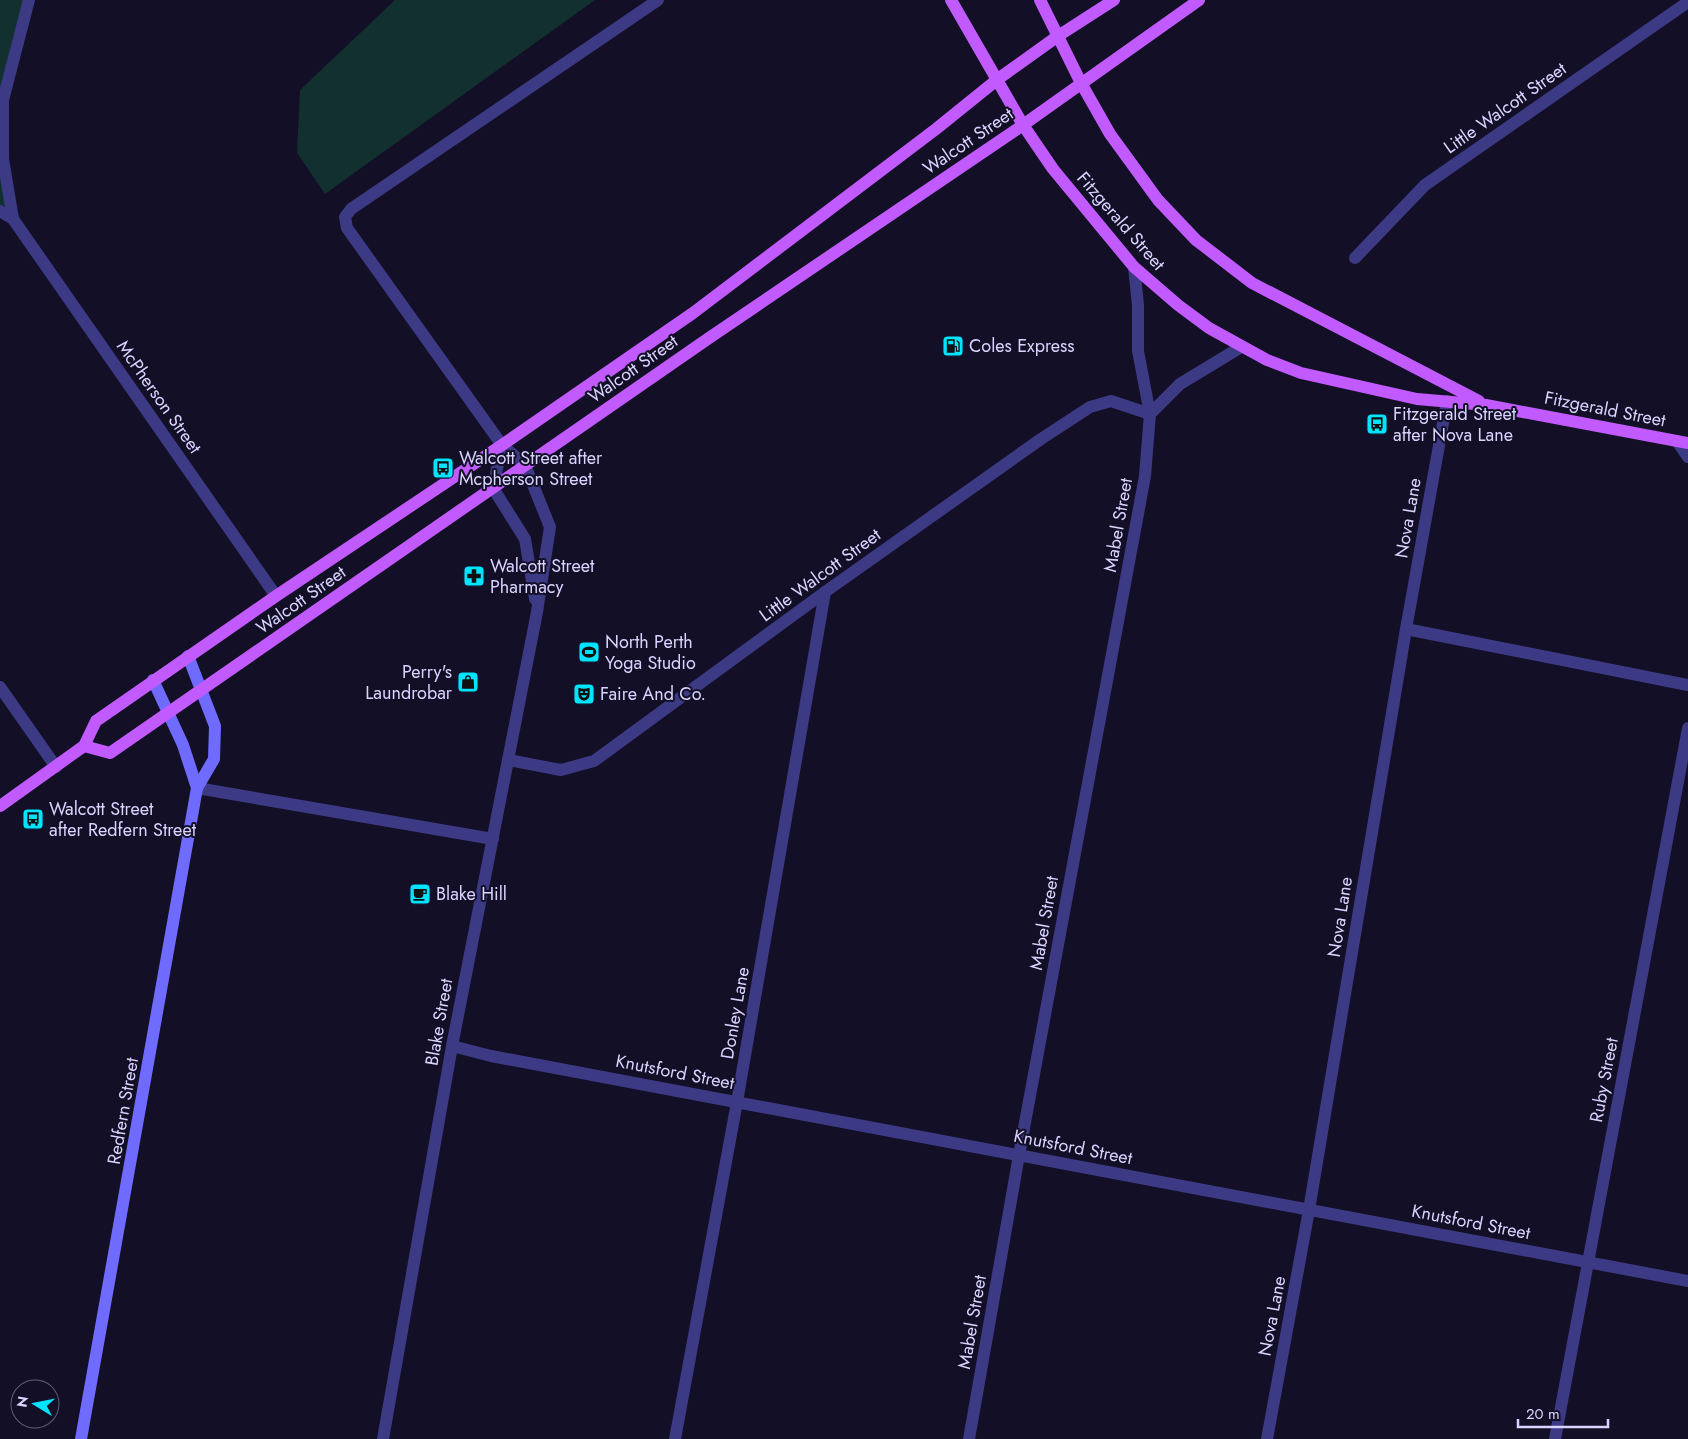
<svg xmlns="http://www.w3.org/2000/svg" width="1688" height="1439" viewBox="0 0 1688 1439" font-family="Jost,sans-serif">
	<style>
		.green { fill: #12302f }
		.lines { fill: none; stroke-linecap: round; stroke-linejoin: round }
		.lane { stroke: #3d3a85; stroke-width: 12 }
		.street { stroke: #3d3a85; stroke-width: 12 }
		.secondary { stroke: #6f6bff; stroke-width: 12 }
		.primary { stroke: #c25bff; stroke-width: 12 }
		.labels { text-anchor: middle; stroke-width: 4; stroke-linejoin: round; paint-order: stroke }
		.street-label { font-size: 18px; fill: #d9d4ff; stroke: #130f26 }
		.poi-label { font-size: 18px; fill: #d9d4ff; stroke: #130f26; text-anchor: start }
	</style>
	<rect width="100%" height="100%" fill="#130f26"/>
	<!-- green -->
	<g class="green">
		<path d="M0,0H29L3,100L13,219L0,212Z"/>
		<path d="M395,0H595L325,194L297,153L300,90Z"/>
	</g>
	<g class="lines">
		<!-- lane -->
		<g class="lane">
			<path d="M502,445L347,228L345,217L351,209L658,0"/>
			<path d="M1406,629L1688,685"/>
			<path d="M0,687L56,767"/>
			<path d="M508,760L561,770L594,761L825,592L1041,439L1090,407L1111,401L1150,414"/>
			<path d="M197,788L493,839"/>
			<path d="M675,1439L737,1102L825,592"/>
			<path d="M1267,1439L1309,1210L1406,629L1447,401"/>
		</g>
		<!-- street -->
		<g class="street">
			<path d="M0,211L13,219L276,596"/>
			<path d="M13,219L3,159V100L29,0"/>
			<path d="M1355,258L1425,185L1688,2"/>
			<path d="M1150,414L1180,384L1241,347"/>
			<path d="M1677,441L1688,457"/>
			<path d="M502,445L493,488L525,539L535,599"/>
			<path d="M452,1046L491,1056L1688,1281"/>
			<path d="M383,1439L452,1046L537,612L550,527L525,465L502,445"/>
			<path d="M969,1439L1019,1155L1145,476L1150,414L1138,351V305L1134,267"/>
			<path d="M1555,1439L1688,728"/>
		</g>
		<!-- secondary -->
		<g class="secondary">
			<path d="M153,680L183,745L197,788"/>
			<path d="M81,1439L197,788L214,759L215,726L188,656"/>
		</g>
		<!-- primary -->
		<g class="primary">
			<path d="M951,0L1023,125L1053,169L1134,267L1178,305L1209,328L1267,360L1301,373L1417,399L1486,405L1688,443"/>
			<path d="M1040,0L1081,83L1110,134L1158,200L1196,240L1252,283L1479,401"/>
			<path d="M84,746L110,753L709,338L1023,125L1199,0"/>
			<path d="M0,806L84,746L96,721L276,596L502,445L693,313L936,129L998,79L1058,36L1114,0"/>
		</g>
	</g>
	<!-- icons -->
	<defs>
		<g id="fuel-square" transform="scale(1.125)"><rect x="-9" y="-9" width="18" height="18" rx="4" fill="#00e5ff" stroke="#130f26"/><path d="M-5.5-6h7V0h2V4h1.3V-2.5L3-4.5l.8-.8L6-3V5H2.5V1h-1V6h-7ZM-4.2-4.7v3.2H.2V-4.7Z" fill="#111"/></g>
		<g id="bus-square" transform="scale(1.125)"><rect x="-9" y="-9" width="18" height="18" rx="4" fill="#00e5ff" stroke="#130f26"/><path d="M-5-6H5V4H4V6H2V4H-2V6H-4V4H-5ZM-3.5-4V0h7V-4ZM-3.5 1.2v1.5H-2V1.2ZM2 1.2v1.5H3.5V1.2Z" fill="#111"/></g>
		<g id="pharmacy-square" transform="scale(1.125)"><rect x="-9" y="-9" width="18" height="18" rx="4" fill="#00e5ff" stroke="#130f26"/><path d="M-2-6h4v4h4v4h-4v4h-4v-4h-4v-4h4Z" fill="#111"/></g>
		<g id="stadium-square" transform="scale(1.125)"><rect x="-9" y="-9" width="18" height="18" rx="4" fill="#00e5ff" stroke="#130f26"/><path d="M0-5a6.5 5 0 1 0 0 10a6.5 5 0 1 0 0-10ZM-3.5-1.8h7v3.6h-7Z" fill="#111"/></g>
		<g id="shop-square" transform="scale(1.125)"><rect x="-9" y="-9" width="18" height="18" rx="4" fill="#00e5ff" stroke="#130f26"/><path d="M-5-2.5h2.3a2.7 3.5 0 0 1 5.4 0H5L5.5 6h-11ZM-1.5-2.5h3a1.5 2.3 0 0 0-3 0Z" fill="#111"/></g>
		<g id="theatre-square" transform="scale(1.125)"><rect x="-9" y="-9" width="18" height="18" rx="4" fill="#00e5ff" stroke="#130f26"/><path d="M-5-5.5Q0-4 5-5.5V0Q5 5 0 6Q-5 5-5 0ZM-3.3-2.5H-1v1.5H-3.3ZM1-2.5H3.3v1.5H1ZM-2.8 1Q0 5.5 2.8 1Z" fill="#111"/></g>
		<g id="cafe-square" transform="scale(1.125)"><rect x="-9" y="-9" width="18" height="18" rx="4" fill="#00e5ff" stroke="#130f26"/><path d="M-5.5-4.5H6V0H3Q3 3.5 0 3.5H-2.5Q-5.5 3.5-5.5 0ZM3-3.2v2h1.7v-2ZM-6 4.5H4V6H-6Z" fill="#111"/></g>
	</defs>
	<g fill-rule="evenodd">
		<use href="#fuel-square" x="953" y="346"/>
		<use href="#bus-square" x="1377" y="424"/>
		<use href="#bus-square" x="443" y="468"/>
		<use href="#pharmacy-square" x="474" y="576"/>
		<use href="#stadium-square" x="589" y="652"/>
		<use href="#shop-square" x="468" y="682"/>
		<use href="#theatre-square" x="584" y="694"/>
		<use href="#bus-square" x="33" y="819"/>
		<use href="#cafe-square" x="420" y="894"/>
	</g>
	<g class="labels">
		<!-- street labels -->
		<g class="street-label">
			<text transform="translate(1505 108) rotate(-35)" y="6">Little Walcott Street</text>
			<text transform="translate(968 141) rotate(-34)" y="6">Walcott Street</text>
			<text transform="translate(1121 221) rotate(49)" y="6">Fitzgerald Street</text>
			<text transform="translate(633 369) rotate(-35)" y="6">Walcott Street</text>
			<text transform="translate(159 397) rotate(55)" y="6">McPherson Street</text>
			<text transform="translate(1605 409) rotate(11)" y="6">Fitzgerald Street</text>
			<text transform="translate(1408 518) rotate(-80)" y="6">Nova Lane</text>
			<text transform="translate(1118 525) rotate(-80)" y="6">Mabel Street</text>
			<text transform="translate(820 575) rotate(-36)" y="6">Little Walcott Street</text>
			<text transform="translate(301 600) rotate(-35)" y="6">Walcott Street</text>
			<text transform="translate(1340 917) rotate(-81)" y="6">Nova Lane</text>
			<text transform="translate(1044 923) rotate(-80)" y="6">Mabel Street</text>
			<text transform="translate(735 1013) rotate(-80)" y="6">Donley Lane</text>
			<text transform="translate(439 1022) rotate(-80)" y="6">Blake Street</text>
			<text transform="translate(675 1072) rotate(11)" y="6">Knutsford Street</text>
			<text transform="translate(1604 1080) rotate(-79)" y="6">Ruby Street</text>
			<text transform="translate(123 1111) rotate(-80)" y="6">Redfern Street</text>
			<text transform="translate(1073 1147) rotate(11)" y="6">Knutsford Street</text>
			<text transform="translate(1471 1222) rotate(11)" y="6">Knutsford Street</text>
			<text transform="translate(1272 1316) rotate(-79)" y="6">Nova Lane</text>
			<text transform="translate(972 1322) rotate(-80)" y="6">Mabel Street</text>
		</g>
		<!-- poi labels -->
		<g class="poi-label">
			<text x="969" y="352">Coles Express</text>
			<text x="1393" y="420">Fitzgerald Street<tspan x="1393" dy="21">after Nova Lane</tspan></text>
			<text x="459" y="464">Walcott Street after<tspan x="459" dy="21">Mcpherson Street</tspan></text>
			<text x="490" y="572">Walcott Street<tspan x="490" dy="21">Pharmacy</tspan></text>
			<text x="605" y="648">North Perth<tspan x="605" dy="21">Yoga Studio</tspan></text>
			<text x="452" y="678" text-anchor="end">Perry's<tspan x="452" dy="21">Laundrobar</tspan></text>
			<text x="600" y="700">Faire And Co.</text>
			<text x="49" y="815">Walcott Street<tspan x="49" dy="21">after Redfern Street</tspan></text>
			<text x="436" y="900">Blake Hill</text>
		</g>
	</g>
	<!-- north arrow -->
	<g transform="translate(35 1404) rotate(280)"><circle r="24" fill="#130f26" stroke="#625e7d"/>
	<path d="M0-4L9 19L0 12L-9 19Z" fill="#00e5ff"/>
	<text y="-8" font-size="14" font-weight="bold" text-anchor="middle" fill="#d9d4ff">N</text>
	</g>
	<!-- scale -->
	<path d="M1518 1419v8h90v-8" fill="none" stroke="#d9d4ff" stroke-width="2.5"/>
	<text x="1526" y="1419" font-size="15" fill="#d9d4ff" stroke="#130f26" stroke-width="4" paint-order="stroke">20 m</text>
</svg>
